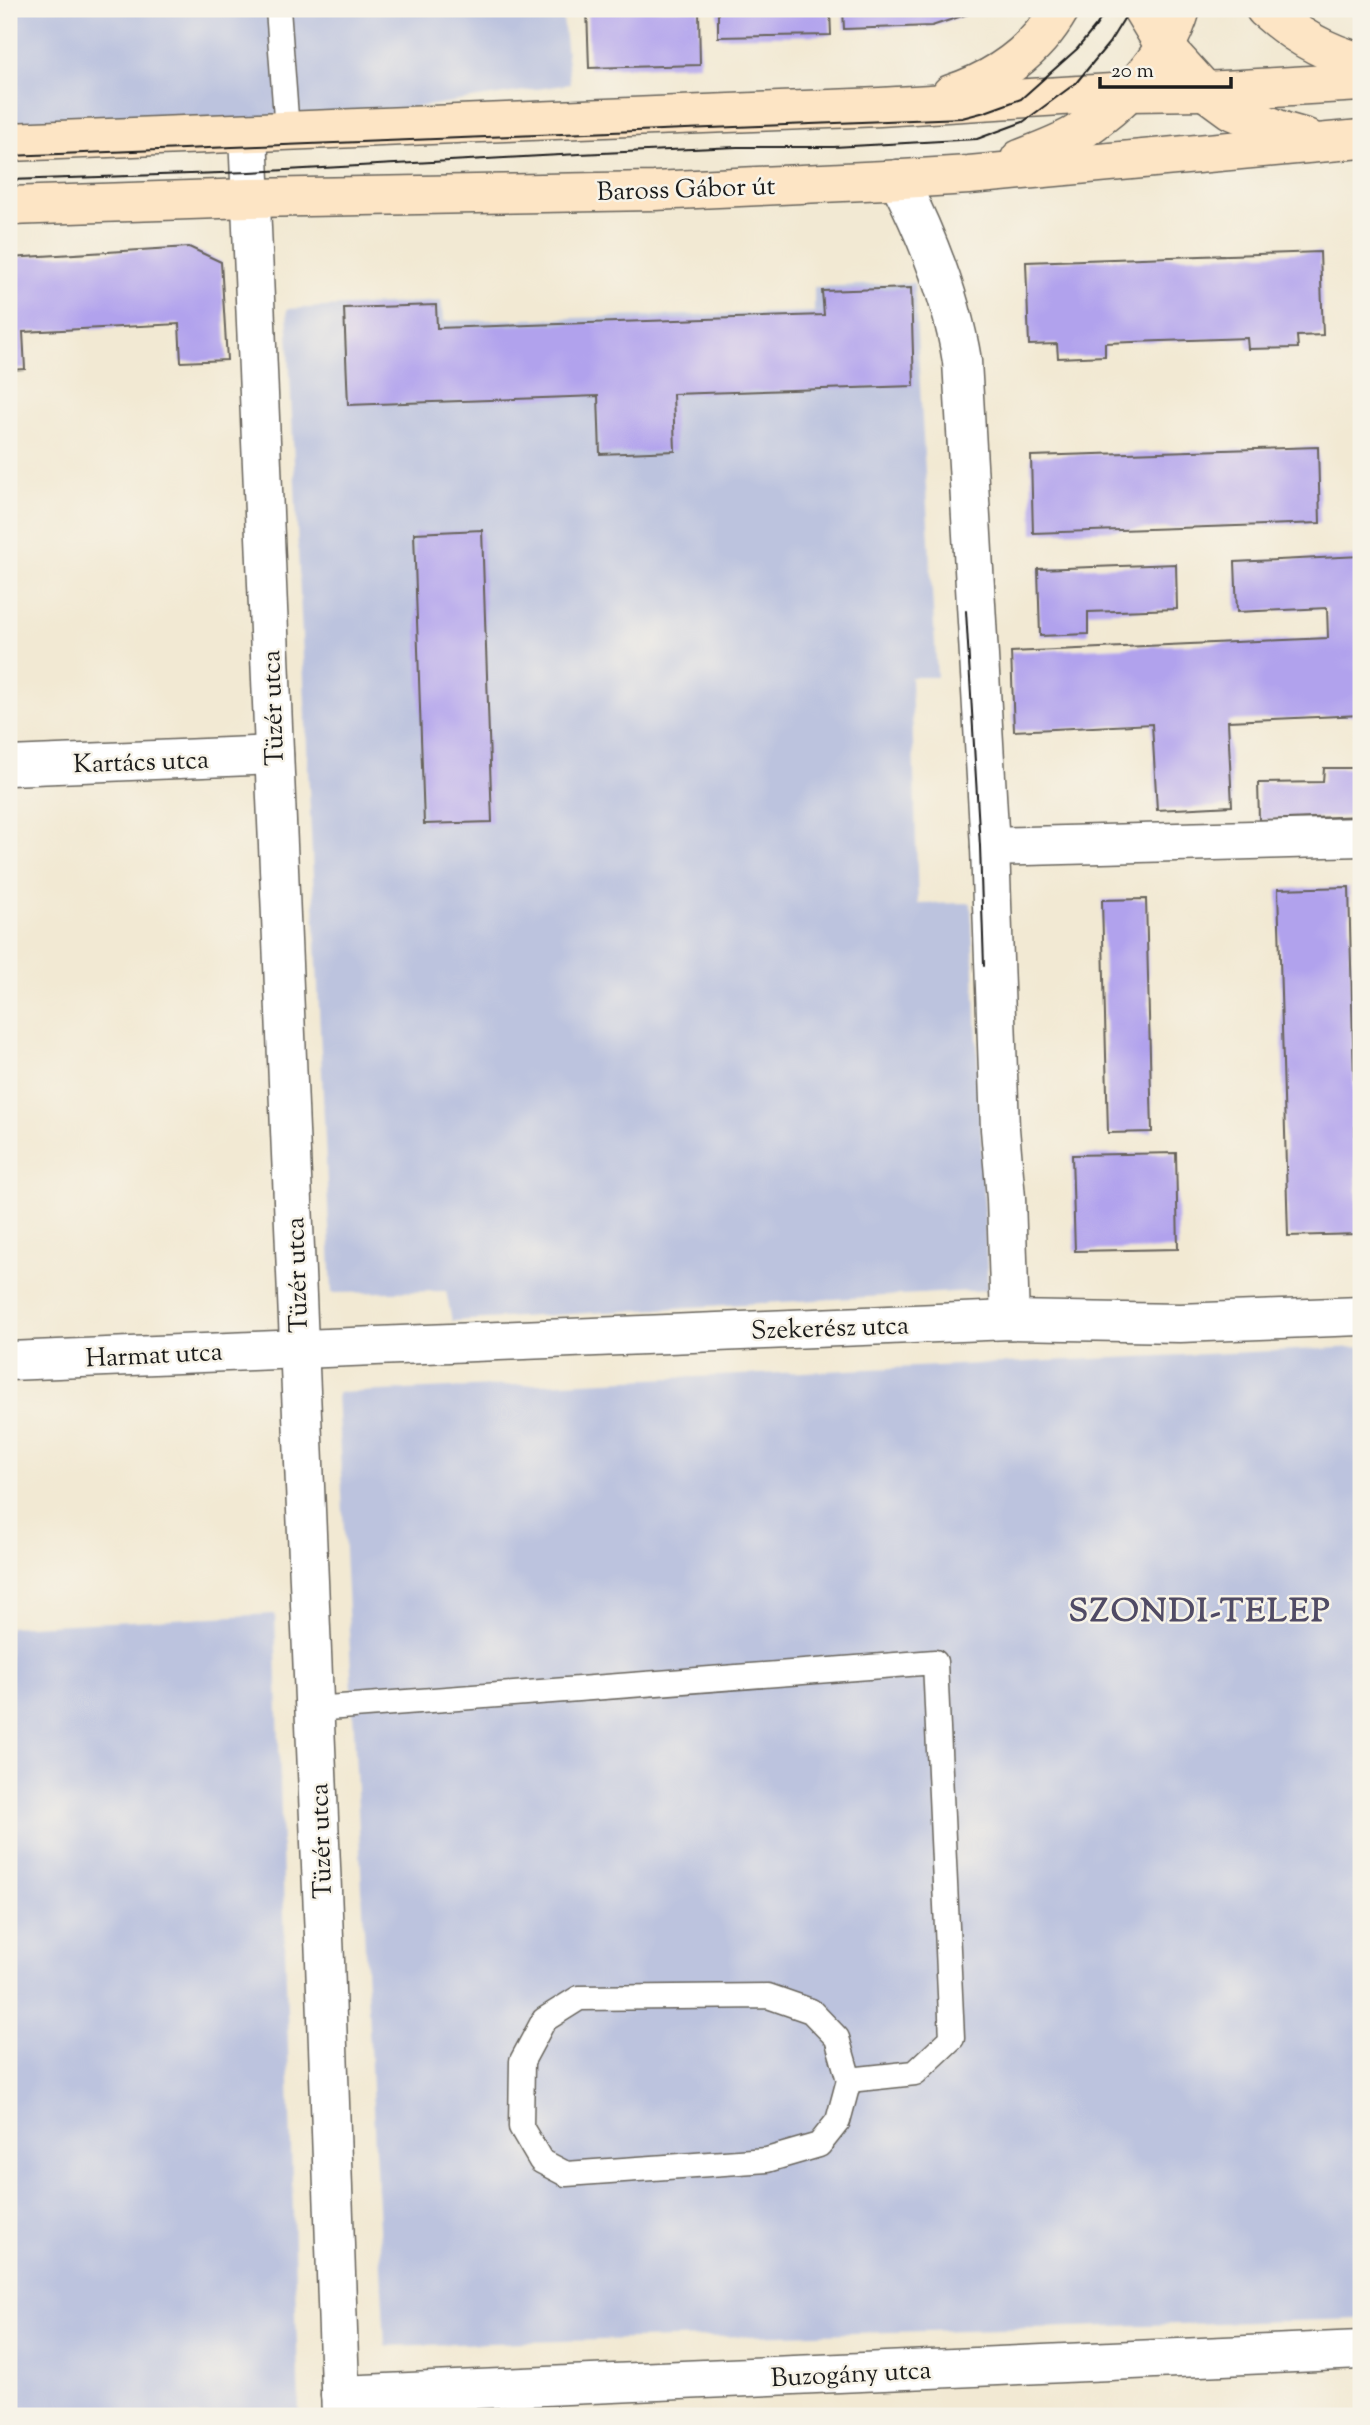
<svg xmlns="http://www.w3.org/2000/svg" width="1370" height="2425" viewBox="0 0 1370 2425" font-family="'Sorts Mill Goudy',serif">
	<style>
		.industrial { fill: #bcc3de }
		.building { fill: #b1a2ed }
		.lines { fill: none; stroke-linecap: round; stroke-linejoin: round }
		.lane-casing { stroke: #67645c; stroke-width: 27 }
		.street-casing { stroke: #67645c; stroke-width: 41 }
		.secondary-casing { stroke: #67645c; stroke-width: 41 }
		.lane { stroke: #fff; stroke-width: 24 }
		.street { stroke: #fff; stroke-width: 38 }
		.secondary { stroke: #fde5c5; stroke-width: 38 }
		.tram { stroke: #1c1c1c; stroke-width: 2 }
		.labels { text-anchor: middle; stroke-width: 5; stroke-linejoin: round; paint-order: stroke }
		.street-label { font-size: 26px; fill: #1c1c1c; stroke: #f7f3e8 }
		.district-label { font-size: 33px; font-weight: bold; letter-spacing: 2px; fill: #504b65; stroke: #f7f3e8 }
	</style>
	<rect width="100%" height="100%" fill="#f7f3e8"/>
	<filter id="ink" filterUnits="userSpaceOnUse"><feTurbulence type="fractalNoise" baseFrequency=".0143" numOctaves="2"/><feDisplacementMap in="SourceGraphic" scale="14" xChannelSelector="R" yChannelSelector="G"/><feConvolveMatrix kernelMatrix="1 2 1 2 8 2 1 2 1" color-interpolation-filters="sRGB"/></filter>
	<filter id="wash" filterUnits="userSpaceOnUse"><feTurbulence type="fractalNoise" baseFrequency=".00686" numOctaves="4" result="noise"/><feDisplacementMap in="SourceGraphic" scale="28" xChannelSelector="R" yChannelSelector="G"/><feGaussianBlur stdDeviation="1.57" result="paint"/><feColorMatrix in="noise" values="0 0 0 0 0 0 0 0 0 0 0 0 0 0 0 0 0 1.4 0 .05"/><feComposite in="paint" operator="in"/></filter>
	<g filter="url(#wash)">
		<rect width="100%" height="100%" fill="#f2e9d3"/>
		<!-- industrial -->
		<g class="industrial">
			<path d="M9,9H562L570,84L248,133L9,140Z"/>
			<path d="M914,283L937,677H911L918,904L971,903L988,1290L452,1321L446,1291L332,1293L287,309L441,301L444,321L814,312V287Z"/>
			<path d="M1361,1347V2319L385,2346L337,1393Z"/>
			<path d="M275,1614L299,2412L219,2416H9V1627Z"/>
		</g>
		<g id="blocks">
			<!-- building -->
			<g class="building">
				<path d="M587,9H699L700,65L589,68Z"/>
				<path d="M718,9H830L831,35L718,37Z"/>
				<path d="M843,9H975L968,14L932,26L844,29Z"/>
				<path d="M189,247L221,262L227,360L181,362L179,324L23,332L25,369L9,370V258Z"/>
				<path d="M1320,252L1323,335L1297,336L1298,348L1248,349L1247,338L1105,343V356L1058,358L1057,344L1029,345L1026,262Z"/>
				<path d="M911,288L914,386L673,394L675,451L600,454L598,396L348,405L344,308L436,305L437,328L824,315L822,291Z"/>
				<path d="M1318,447L1320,523L1033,533L1031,456Z"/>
				<path d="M482,530L492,822L424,824L414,533Z"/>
				<path d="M1361,556V715L1228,721L1232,806L1157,810L1152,724L1014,731L1011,652L1328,638L1327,608L1237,612L1235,562Z"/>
				<path d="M1176,564L1177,609L1088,612V634L1040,636L1038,569Z"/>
				<path d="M1324,768H1361V816L1259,820L1258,783L1323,782Z"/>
				<path d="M1349,887L1358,1234L1288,1236L1278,889Z"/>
				<path d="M1146,899L1152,1132L1108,1133L1102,900Z"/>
				<path d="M1176,1153L1178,1249L1075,1251L1072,1155Z"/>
			</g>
		</g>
	</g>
	<g filter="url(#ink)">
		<use href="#blocks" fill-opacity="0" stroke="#67645c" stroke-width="2"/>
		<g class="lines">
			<!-- lane casing -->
			<g class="lane-casing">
				<g id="lane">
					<path d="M278,9L287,131"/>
					<path d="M314,1709L935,1662L952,2038L915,2073L849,2080"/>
					<path d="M768,1996L811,2011L837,2038L849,2080L838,2121L819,2145L767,2160L566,2174L541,2161L521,2127L522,2061L544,2020L579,1998Z"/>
				</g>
			</g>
			<!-- street casing -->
			<g class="street-casing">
				<g id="street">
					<path d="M248,133L325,1961L341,2416"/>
					<path d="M898,179C927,236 952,298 962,361L990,847L1000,1129L1006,1198L1010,1320"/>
					<path d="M9,766L274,755"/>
					<path d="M990,847L1361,837"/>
					<path d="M9,1361L1010,1320L1180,1323L1361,1316"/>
					<path d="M340,2395L1361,2350"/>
				</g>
			</g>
			<!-- secondary casing -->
			<g class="secondary-casing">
				<g id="secondary">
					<path d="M1142,9L1165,47L1205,91L1231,110L1285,132L1306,138"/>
					<path d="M1265,9C1292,33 1325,53 1361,62"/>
					<path d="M951,94C997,79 1036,51 1060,9"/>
					<path d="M9,142L880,107L1128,92L1205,91L1361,82"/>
					<path d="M1020,159C1038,152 1058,145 1075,135C1120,105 1166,62 1181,9"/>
					<path d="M9,206L250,198L654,191L885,180L969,175L1361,139"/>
				</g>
			</g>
			<!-- lane -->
			<use href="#lane" class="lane"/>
			<!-- street -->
			<use href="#street" class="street"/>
			<!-- secondary -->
			<use href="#secondary" class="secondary"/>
			<!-- tram -->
			<g class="tram">
				<path d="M9,156L962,118L985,112L1021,99L1077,49L1096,26L1107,9"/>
				<path d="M9,180L250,172L579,154L737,147H834L977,139L1023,122L1076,83L1109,43L1130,9"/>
				<path d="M966,611L980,846L984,966"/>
			</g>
		</g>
	</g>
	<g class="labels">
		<!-- street labels -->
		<g class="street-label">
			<text transform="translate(686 188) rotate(-2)" y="9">Baross Gábor út</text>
			<text transform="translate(272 708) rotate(-92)" y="9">Tüzér utca</text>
			<text transform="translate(141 761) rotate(-2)" y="9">Kartács utca</text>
			<text transform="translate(296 1275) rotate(-92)" y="9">Tüzér utca</text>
			<text transform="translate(830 1327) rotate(-2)" y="9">Szekerész utca</text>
			<text transform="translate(154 1354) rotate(-3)" y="9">Harmat utca</text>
			<text transform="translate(320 1841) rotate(-92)" y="9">Tüzér utca</text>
			<text transform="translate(851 2373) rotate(-3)" y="9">Buzogány utca</text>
		</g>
		<!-- district labels -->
		<g class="district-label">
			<text x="1200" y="1621">SZONDI-TELEP</text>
		</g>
	</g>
	<!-- margin -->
	<rect width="1370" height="2425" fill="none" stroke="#f7f3e8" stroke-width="35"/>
	<!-- scale -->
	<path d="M1100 77v10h131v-10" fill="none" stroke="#1c1c1c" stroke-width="3.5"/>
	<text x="1111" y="77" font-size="21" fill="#1c1c1c" stroke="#f7f3e8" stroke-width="5" paint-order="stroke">20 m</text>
</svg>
